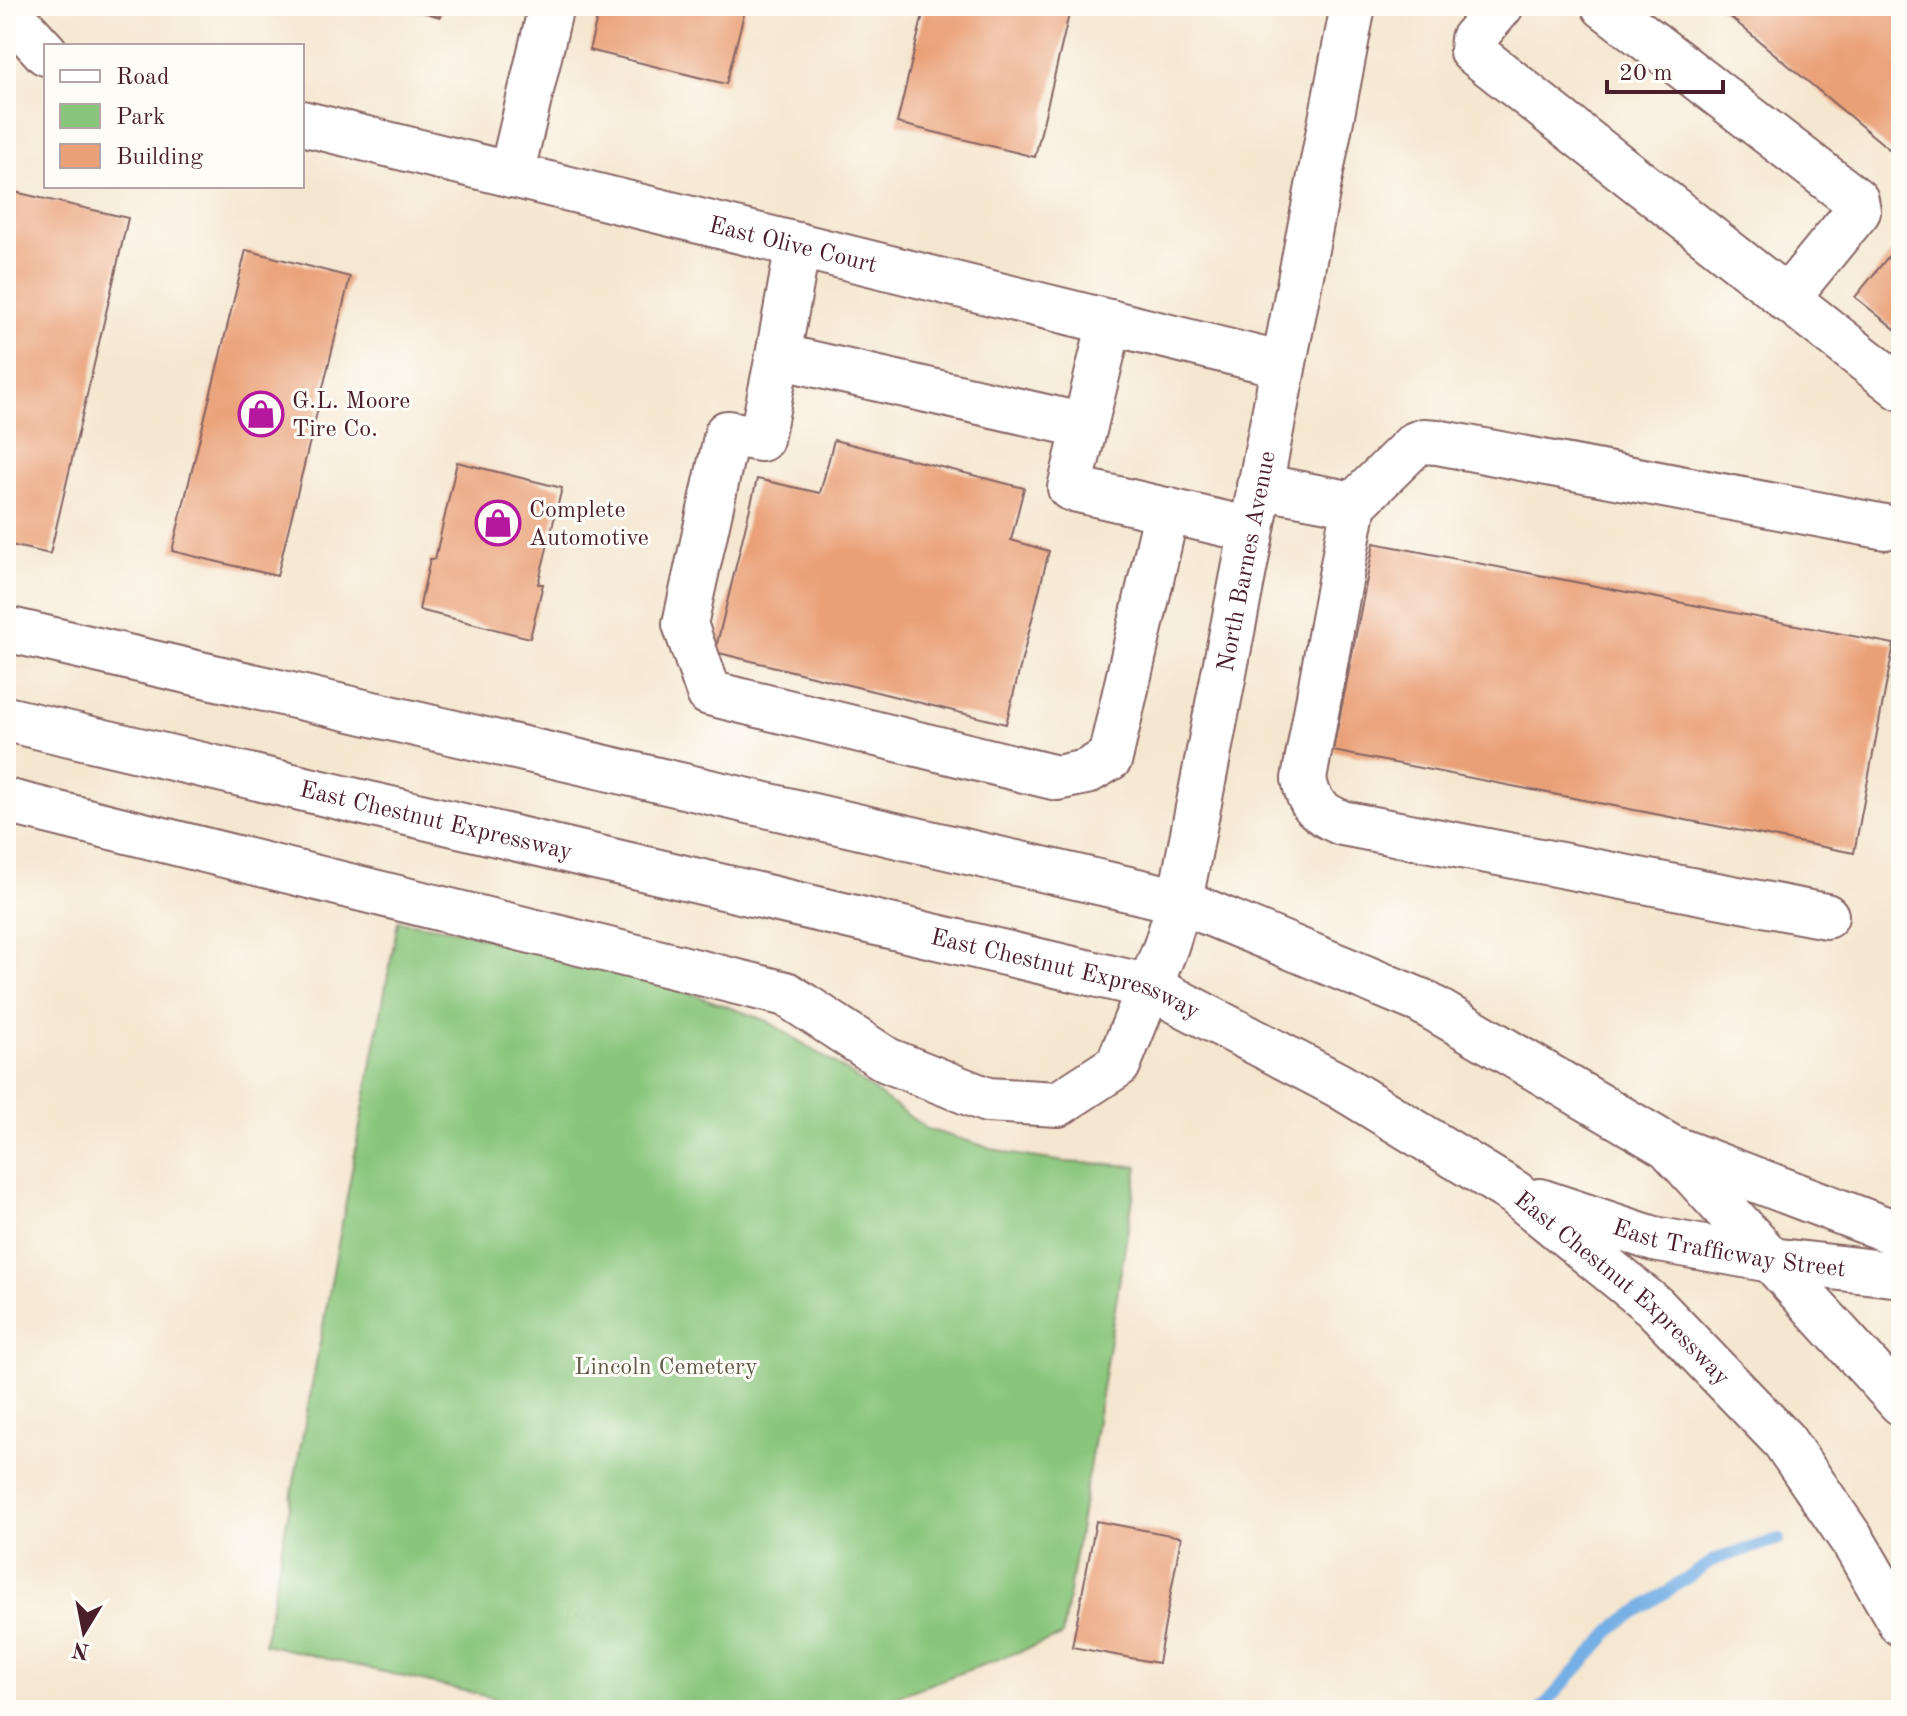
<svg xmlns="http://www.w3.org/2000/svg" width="1907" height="1716" viewBox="0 0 1907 1716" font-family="'Old Standard TT',serif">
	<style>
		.green { fill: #89c67c; stroke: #6a7254; stroke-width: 2 }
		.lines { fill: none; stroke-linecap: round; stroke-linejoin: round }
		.stream { stroke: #74afe5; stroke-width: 12 }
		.building { fill: #eaa077 }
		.minor-casing { stroke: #866564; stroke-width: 48 }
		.major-casing { stroke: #866564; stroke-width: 48 }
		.minor { stroke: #fff; stroke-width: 44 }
		.major { stroke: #fff; stroke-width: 44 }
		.labels { text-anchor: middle; stroke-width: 6; stroke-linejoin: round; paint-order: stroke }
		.street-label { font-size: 24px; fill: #4a1f2b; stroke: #fdfcf7 }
		.poi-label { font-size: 24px; fill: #4a1f2b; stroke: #fdfcf7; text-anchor: start }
		.park-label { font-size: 24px; fill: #605947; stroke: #fdfcf7 }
	</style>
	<rect width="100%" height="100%" fill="#fdfcf7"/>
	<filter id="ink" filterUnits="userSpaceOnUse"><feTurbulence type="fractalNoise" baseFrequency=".0125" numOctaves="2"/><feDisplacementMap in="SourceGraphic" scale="16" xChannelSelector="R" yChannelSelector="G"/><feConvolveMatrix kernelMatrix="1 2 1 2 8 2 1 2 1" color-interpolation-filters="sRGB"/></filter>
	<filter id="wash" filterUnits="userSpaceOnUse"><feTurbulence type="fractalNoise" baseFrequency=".006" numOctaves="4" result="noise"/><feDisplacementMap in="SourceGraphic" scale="32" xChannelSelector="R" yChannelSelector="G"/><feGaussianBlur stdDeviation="1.8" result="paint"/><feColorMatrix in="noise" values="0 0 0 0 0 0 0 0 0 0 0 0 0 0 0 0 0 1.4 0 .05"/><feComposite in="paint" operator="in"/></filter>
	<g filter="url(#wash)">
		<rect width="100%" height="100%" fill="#f5e6cf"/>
		<!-- green -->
		<path class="green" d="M398,921L460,931L687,992L767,1021L845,1070L927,1129L1011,1154L1065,1162L1138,1166L1062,1636L859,1710H545L264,1644Z"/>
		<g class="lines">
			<!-- stream -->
			<path class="stream" d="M1540,1710L1618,1624L1716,1559L1779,1539"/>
		</g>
		<g id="blocks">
			<!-- building -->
			<g class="building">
				<path d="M402,6H442L440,17Z"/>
				<path d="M600,6H746L726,84L589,50Z"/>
				<path d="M925,6H1071L1035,157L897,123Z"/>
				<path d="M1717,6H1901V159Z"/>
				<path d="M6,190L128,218L50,554L6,544Z"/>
				<path d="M1901,241V334L1855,297Z"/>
				<path d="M246,250L350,277L277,576L172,551Z"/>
				<path d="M834,440L1024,488L1011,540L1049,551L1006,724L715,652L757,479L820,493Z"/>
				<path d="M457,462L562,488L538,584H543L530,638L419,610L430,559H435Z"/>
				<path d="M1374,543L1894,644L1854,853L1333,751Z"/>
				<path d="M1096,1521L1181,1537L1158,1663L1072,1647Z"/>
			</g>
		</g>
	</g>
	<g filter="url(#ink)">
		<use href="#blocks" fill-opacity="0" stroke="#866564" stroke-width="2"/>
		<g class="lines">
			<!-- minor casing -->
			<g class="minor-casing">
				<g id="minor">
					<path d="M1501,6L1473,39L1472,51L1901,388"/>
					<path d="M1604,6L1856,200L1858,211L1786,299"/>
					<path d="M6,9L46,53"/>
					<path id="s1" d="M302,123L1283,365"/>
					<path d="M511,175L551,6"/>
					<path d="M798,245L778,356L1085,426"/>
					<path d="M1110,322L1070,488L1251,530"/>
					<path d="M778,356L761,439L727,433L685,624L709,693L1057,778L1086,772L1110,758L1167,510"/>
					<path d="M1259,486L1354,504"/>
					<path id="s2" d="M6,801L786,994L887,1060L987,1100L1058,1104L1118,1065L1166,946L1180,901L1353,6"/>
					<path d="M1826,916L1342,823C1318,813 1309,805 1304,779L1354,504L1415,444L1424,441L1437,442L1885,527"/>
				</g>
			</g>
			<!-- major casing -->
			<g class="major-casing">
				<g id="major">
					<path d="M6,629L1180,901L1421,1001L1668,1146L1901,1403"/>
					<path id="s3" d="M6,719L1150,987L1338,1085L1515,1193L1655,1307L1784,1441L1854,1543L1901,1624"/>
					<path d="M1675,1149L1901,1235"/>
					<path id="s4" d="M1540,1201L1654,1239L1771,1260L1901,1275"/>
				</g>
			</g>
			<!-- minor -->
			<use href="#minor" class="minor"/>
			<!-- major -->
			<use href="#major" class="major"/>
		</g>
	</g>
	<!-- icons -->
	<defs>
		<g id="shop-ring" transform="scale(2.3)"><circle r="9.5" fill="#fdfcf7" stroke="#b5179e" stroke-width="1.5"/><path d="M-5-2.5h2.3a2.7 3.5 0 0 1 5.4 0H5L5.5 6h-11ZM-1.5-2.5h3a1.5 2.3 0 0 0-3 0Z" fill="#b5179e"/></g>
	</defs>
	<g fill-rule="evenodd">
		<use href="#shop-ring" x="261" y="414"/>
		<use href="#shop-ring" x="498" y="523"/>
	</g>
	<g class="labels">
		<!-- street labels -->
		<g class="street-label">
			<text dy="8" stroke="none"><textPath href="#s1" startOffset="506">East Olive Court</textPath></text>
			<text dy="8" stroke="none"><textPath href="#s2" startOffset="1696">North Barnes Avenue</textPath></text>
			<text dy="8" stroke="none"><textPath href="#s3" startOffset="442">East Chestnut Expressway</textPath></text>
			<text dy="8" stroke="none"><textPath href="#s3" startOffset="1090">East Chestnut Expressway</textPath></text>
			<text dy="8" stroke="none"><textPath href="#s4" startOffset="196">East Trafficway Street</textPath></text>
			<text dy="8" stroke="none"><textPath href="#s3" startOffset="1738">East Chestnut Expressway</textPath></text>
		</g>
		<!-- poi labels -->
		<g class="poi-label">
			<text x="292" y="408">G.L. Moore<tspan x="292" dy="28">Tire Co.</tspan></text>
			<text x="529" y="517">Complete<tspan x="529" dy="28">Automotive</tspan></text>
		</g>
		<!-- park labels -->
		<g class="park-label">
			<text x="666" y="1374">Lincoln Cemetery</text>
		</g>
	</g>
	<!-- margin -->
	<rect width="1907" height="1716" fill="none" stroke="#fdfcf7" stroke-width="32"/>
	<!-- legend -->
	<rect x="44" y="44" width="260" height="144" fill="#fdfcf7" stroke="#b5a4a5" stroke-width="2"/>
	<rect x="60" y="70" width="40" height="12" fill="#ffffff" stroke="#b5a4a5" stroke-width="2"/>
	<text x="116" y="84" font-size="24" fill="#4a1f2b">Road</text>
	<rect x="60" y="104" width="40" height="24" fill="#89c67c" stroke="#b5a4a5" stroke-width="2"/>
	<text x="116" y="124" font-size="24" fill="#4a1f2b">Park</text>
	<rect x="60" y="144" width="40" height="24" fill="#eaa077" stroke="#b5a4a5" stroke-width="2"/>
	<text x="116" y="164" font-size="24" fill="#4a1f2b">Building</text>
	<!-- north arrow -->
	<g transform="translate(84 1632) rotate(190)" stroke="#fdfcf7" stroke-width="6" paint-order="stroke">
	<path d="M0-6L14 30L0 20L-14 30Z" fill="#4a1f2b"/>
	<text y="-12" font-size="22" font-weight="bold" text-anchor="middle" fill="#4a1f2b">N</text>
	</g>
	<!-- scale -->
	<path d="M1607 80v12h116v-12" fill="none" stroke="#4a1f2b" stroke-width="4"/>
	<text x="1619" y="80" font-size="24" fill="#4a1f2b" stroke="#fdfcf7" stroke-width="6" paint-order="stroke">20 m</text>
</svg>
